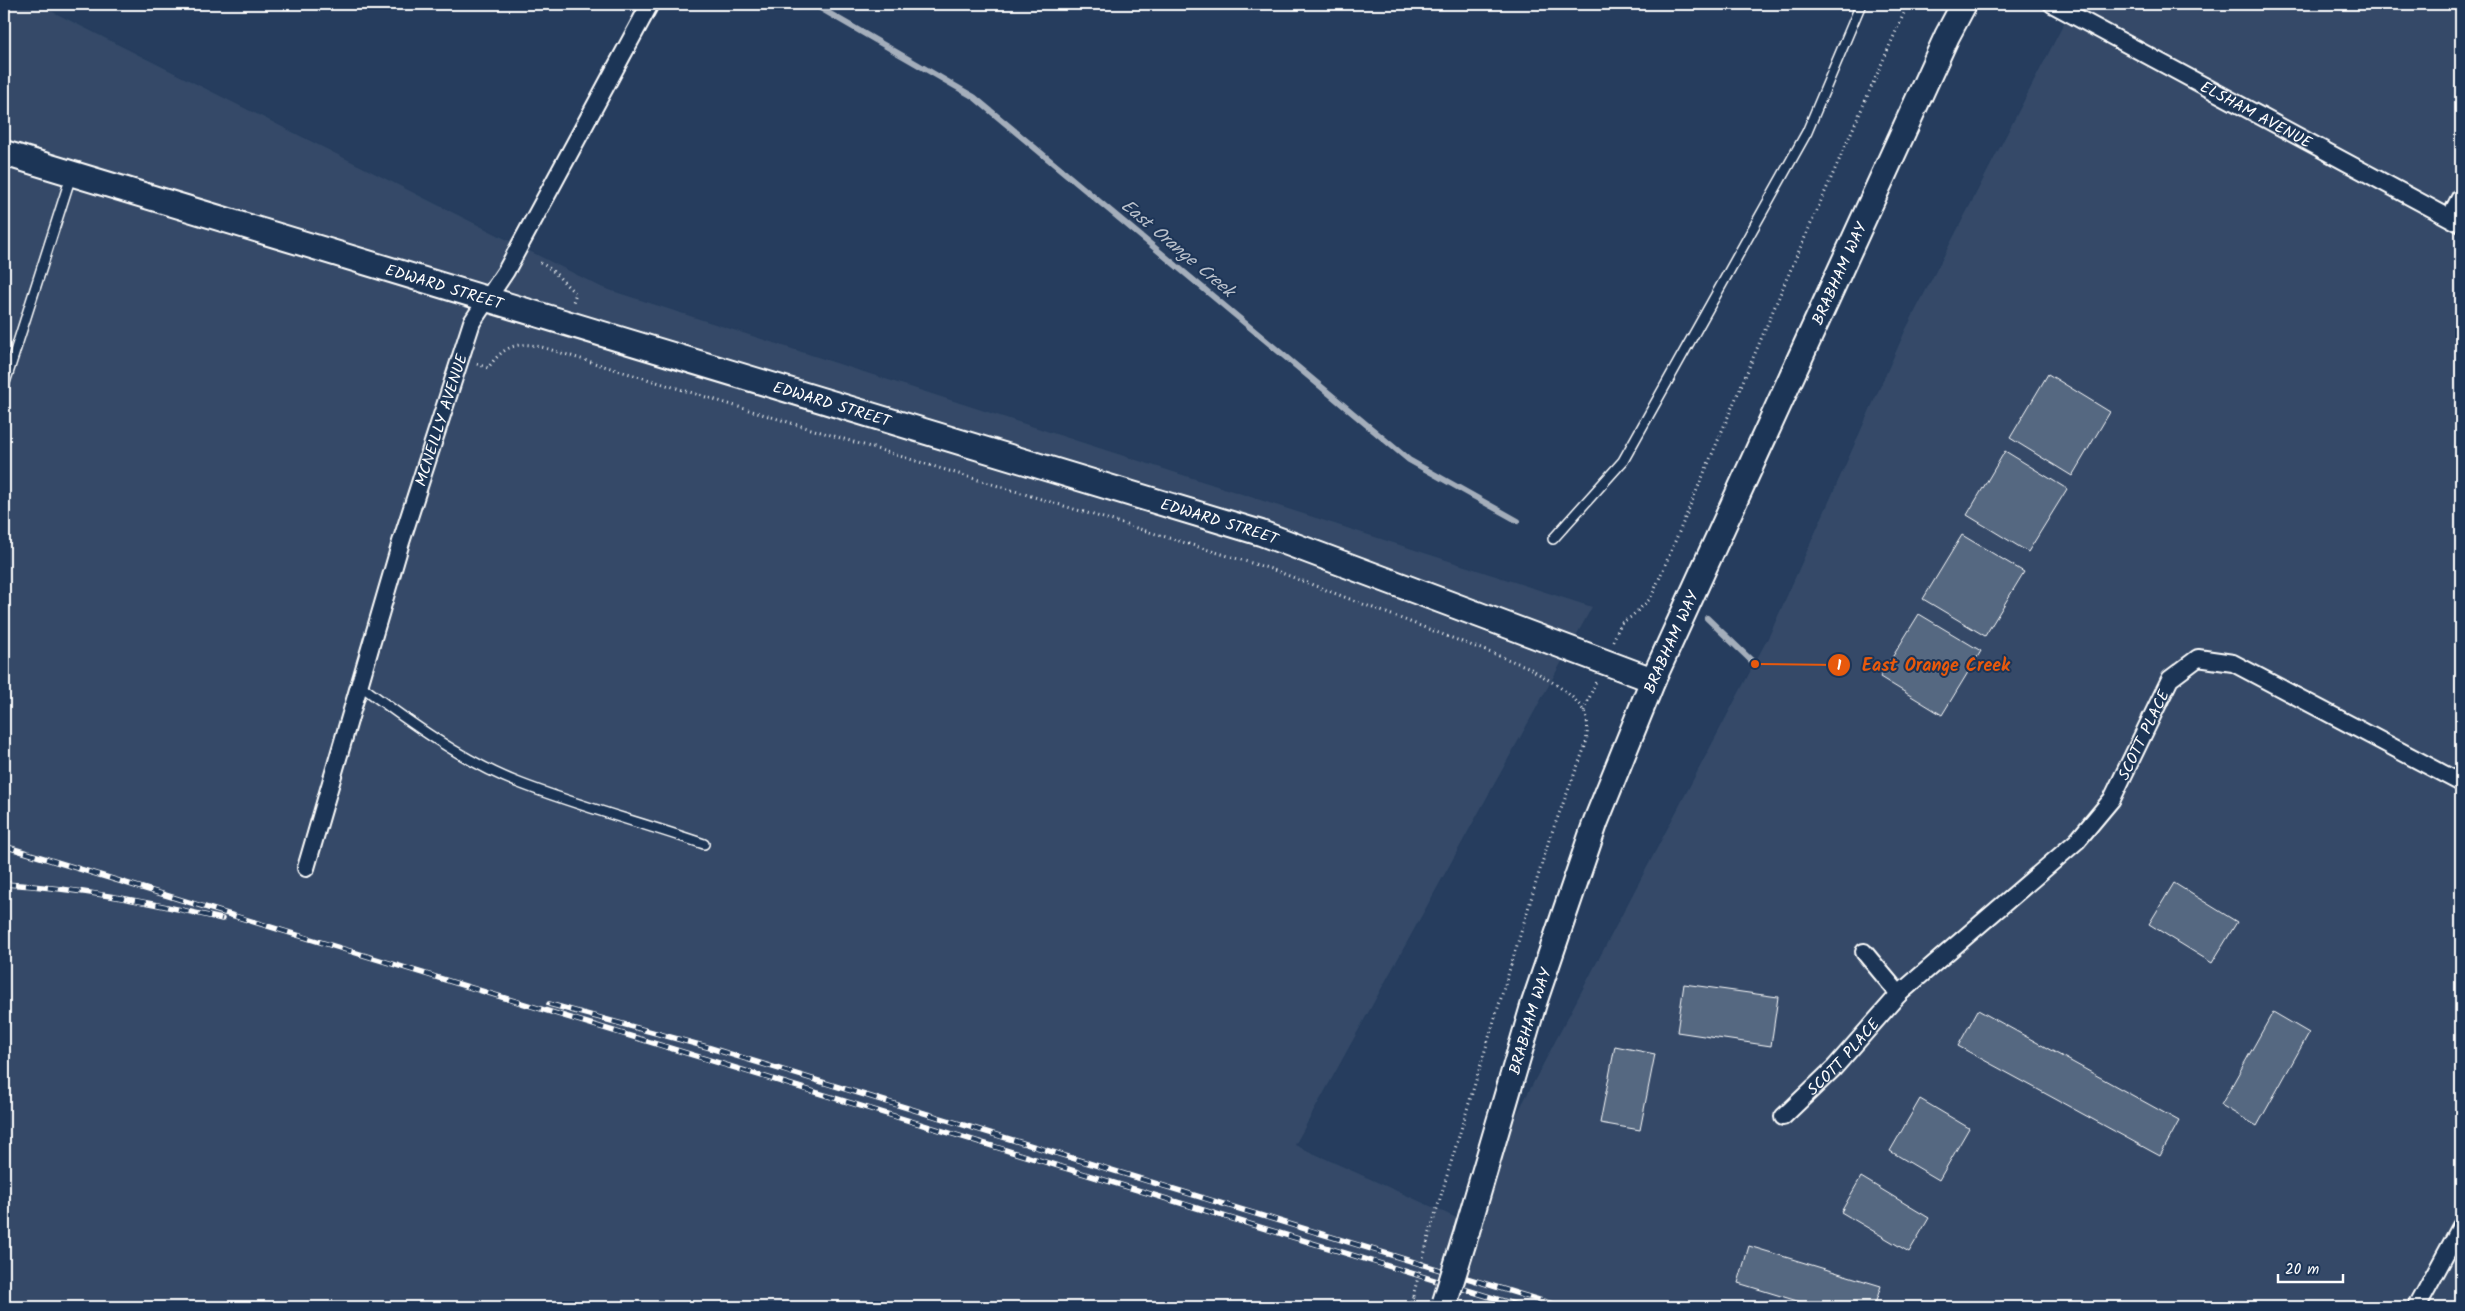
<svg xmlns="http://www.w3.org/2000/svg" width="2465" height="1311" viewBox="0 0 2465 1311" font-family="Kalam,sans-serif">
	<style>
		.built { fill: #344a68 }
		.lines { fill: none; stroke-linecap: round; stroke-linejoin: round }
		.stream { stroke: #a4aebb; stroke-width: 6 }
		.building { fill: #556781; stroke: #fff }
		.lane-casing { stroke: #fff; stroke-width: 12 }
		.street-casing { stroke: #fff; stroke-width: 20 }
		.secondary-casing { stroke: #fff; stroke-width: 28 }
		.path { stroke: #fff; stroke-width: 3; stroke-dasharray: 1 4; stroke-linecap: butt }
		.lane { stroke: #1d3557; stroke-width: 9 }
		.street { stroke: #1d3557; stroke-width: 16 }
		.secondary { stroke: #1d3557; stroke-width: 24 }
		.rail-casing { stroke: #fff; stroke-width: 5.5 }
		.rail { stroke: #1d3557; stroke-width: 4; stroke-dasharray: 11; stroke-linecap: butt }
		.secondary-bridge-casing { stroke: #fff; stroke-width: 28; stroke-linecap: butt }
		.path-bridge { stroke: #fff; stroke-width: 3; stroke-dasharray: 1 4; stroke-linecap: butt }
		.secondary-bridge { stroke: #1d3557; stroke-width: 24 }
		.labels { text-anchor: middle; stroke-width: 4; stroke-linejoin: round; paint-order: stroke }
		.street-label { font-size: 16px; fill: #fff; stroke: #1d3557 }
		.water-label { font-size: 18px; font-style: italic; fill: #bbc2cc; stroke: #1d3557 }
		.leader { fill: none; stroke: #e8590c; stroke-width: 2 }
		.callout-dot { fill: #e8590c; stroke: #1d3557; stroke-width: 2 }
		.mark-label { font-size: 15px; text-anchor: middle; font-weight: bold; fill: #fff }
		.callout-label { font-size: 18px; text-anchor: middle; font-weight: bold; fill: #e8590c; stroke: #1d3557; stroke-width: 4; stroke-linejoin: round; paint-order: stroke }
	</style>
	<rect width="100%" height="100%" fill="#263d5e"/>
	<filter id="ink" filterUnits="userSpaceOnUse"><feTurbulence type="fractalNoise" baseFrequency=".02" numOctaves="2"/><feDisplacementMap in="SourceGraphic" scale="10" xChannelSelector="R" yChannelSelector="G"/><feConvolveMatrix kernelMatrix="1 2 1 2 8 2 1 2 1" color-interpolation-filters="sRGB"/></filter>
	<g filter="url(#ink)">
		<!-- built -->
		<path class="built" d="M4,4H37L603,288L1592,607L1295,1145L1461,1220L1770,634L1906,329L2074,4H2461V1307H4Z"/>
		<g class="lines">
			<!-- stream -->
			<g class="stream">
				<path d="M813,4L974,97L1409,460L1518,521"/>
				<path d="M1707,618L1755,664"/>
			</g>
		</g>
		<!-- building -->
		<g class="building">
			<path d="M4,4H10L4,16Z"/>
			<path d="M2048,374L2110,412L2072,476L2010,438Z"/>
			<path d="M2005,451L2067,489L2028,552L1967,515Z"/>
			<path d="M1962,535L2024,572L1985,636L1923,599Z"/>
			<path d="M1919,614L1981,651L1942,715L1880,677Z"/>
			<path d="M2174,883L2237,922L2212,963L2149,924Z"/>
			<path d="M1684,984L1778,997L1771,1046L1677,1032Z"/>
			<path d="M1978,1010L2179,1121L2160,1156L1958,1046Z"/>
			<path d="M2273,1012L2309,1033L2257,1126L2221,1105Z"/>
			<path d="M1615,1046L1655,1054L1640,1130L1600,1123Z"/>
			<path d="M1920,1099L1969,1128L1939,1180L1890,1151Z"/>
			<path d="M1861,1177L1929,1218L1909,1252L1841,1212Z"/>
			<path d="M1749,1246L1881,1286L1874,1307H1817L1738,1283Z"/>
		</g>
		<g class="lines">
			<!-- lane casing -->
			<g class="lane-casing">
				<g id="lane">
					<path d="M4,386L72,173"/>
					<path d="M1553,539L1623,461L1807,132L1861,4"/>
					<path d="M360,685C406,720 464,762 519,783C578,806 643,823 704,844"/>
				</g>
			</g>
			<!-- street casing -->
			<g class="street-casing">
				<g id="street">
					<path id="s1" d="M2052,4L2461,224"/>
					<path d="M2450,217L2461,196"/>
					<path id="s2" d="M306,868L401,542L472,322L506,271L650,4"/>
					<path d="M1864,952L1899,994"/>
					<path id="s3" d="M1783,1117L1834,1068L1899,994L2077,841L2112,799L2170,679L2198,658L2233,663L2461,783"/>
					<path d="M2417,1307L2461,1226"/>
				</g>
			</g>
			<!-- secondary casing -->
			<g class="secondary-casing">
				<g id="secondary">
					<path id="s4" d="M4,153L1261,533L1653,680"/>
					<path id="s5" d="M1467,1231L1534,1003L1596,821L1653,680L1947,36L1964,4"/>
				</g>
			</g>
			<!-- path -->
			<g class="path">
				<path d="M540,263C555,269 563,284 576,293L573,302"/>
				<path d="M477,364L488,368C509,338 527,342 558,352L1271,569L1528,667C1546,679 1571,691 1583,710C1590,719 1587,734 1586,744L1549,840L1432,1225"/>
				<path d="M1613,641L1621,623L1631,617L1651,598L1787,278L1908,4"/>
				<path d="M1584,711L1596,681"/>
				<path d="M1409,1307L1413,1296"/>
			</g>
			<!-- lane -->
			<use href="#lane" class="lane"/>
			<!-- street -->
			<use href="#street" class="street"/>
			<!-- secondary -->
			<use href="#secondary" class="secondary"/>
			<!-- rail casing -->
			<g class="rail-casing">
				<g id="rail">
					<path d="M4,846L1523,1307"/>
					<path d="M4,884C78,888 149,902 222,919"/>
					<path d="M549,1004L707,1047L1562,1307"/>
				</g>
			</g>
			<!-- rail -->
			<use href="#rail" class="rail"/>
			<!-- secondary-bridge casing -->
			<g class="secondary-bridge-casing">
				<path id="secondary-bridge" d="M1445,1302L1467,1231"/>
			</g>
			<!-- path-bridge -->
			<path class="path-bridge" d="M1413,1296L1432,1225"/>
			<!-- secondary-bridge -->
			<use href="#secondary-bridge" class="secondary-bridge"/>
		</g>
	</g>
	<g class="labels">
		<!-- street labels -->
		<g class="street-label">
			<text dy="6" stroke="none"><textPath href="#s1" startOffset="232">ELSHAM AVENUE</textPath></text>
			<text dy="6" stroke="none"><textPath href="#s5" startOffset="1029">BRABHAM WAY</textPath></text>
			<text dy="6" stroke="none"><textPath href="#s4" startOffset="460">EDWARD STREET</textPath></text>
			<text dy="6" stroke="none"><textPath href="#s4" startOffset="865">EDWARD STREET</textPath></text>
			<text dy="6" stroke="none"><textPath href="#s2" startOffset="468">MCNEILLY AVENUE</textPath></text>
			<text dy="6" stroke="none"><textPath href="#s4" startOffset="1270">EDWARD STREET</textPath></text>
			<text dy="6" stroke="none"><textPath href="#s5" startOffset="624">BRABHAM WAY</textPath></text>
			<text dy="6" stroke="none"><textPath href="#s3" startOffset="530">SCOTT PLACE</textPath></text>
			<text dy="6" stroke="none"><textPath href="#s5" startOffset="219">BRABHAM WAY</textPath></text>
			<text dy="6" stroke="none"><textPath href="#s3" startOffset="85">SCOTT PLACE</textPath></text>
		</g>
		<!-- water labels -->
		<g class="water-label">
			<text transform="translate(1178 248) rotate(40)" y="6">East Orange Creek</text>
		</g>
	</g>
	<!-- callouts -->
	<path class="leader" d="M1755 664L1839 665"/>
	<g class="callout-dot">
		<circle cx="1755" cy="664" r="5"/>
		<circle cx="1839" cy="665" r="12"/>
	</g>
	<g class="mark-label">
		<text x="1839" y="670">1</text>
	</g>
	<g class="callout-label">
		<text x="1936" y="671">East Orange Creek</text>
	</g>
	<!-- margin -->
	<rect width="2465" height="1311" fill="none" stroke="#1d3557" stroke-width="20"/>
	<rect x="10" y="10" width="2445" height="1291" fill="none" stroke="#fff" stroke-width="2" filter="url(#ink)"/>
	<!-- scale -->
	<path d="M2278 1274v8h65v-8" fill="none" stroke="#ffffff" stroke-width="2.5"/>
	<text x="2285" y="1274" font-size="15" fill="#ffffff" stroke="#1d3557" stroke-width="4" paint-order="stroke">20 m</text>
</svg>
